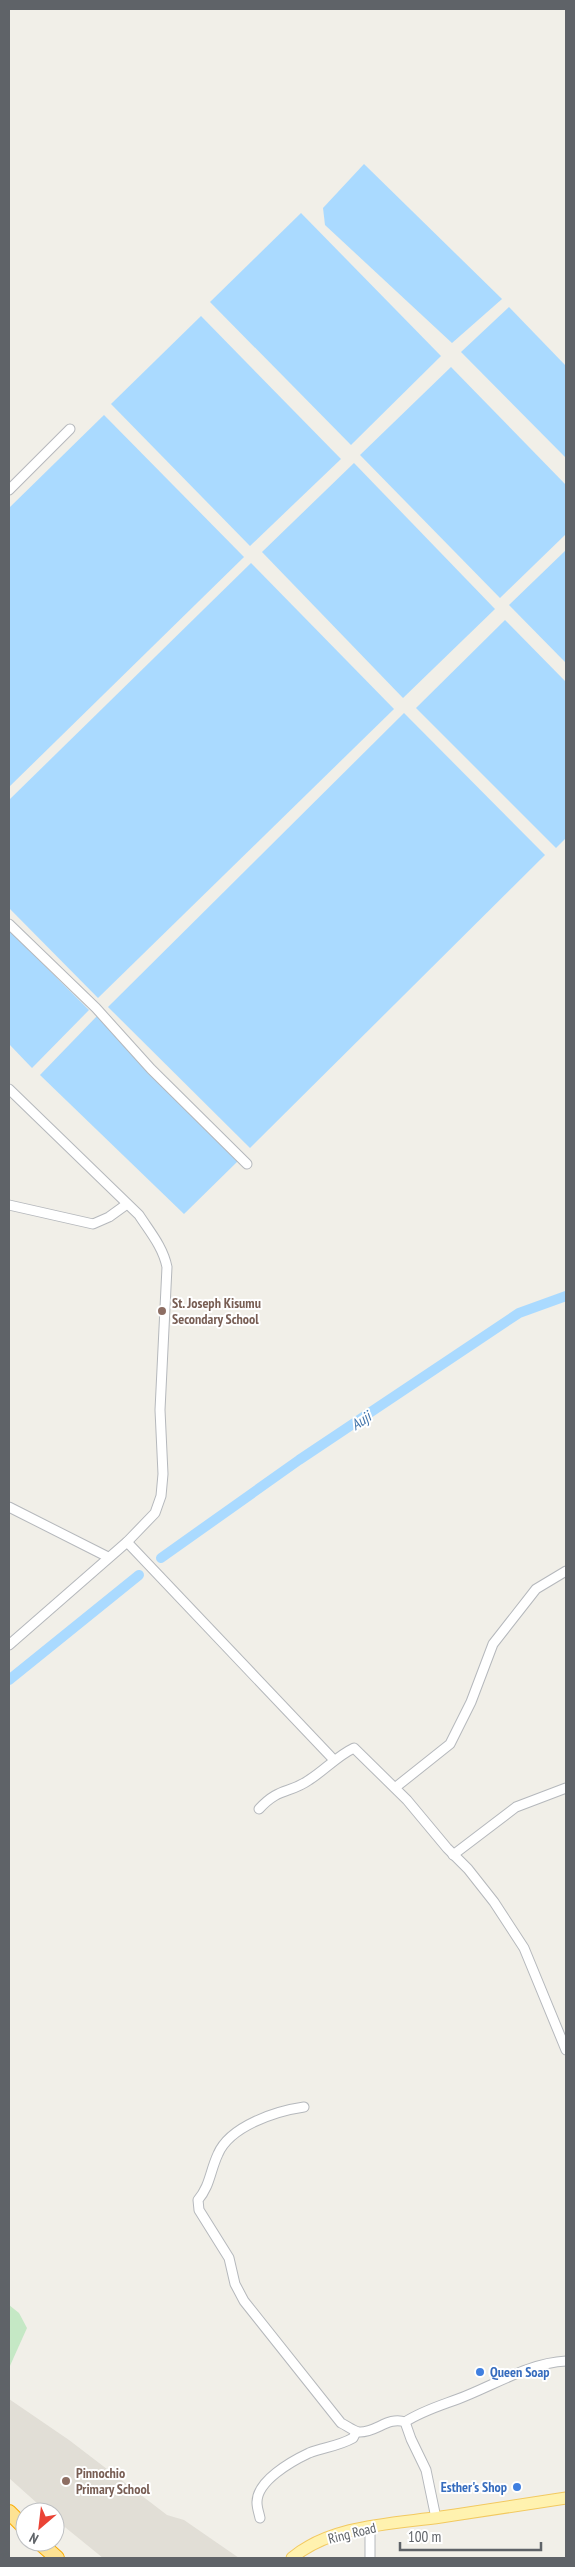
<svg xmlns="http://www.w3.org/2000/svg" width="575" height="2567" viewBox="0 0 575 2567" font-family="'PT Sans Narrow',sans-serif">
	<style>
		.education { fill: #e1ded6 }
		.green { fill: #c5e8c5 }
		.water { fill: #aadaff }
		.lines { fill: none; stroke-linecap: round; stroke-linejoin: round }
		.canal { stroke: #aadaff; stroke-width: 10 }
		.minor-casing { stroke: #b5b8bc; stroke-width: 11 }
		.major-casing { stroke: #f2c960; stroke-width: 13 }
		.highway-casing { stroke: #f9ab00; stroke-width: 16 }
		.minor { stroke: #fff; stroke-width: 9 }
		.major { stroke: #fff2af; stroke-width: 11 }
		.highway { stroke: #fde293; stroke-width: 14 }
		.education-dot { fill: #8d6e63; stroke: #fff; stroke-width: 2 }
		.shop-dot { fill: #3f7fe0; stroke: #fff; stroke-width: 2 }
		.labels { text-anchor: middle; stroke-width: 4; stroke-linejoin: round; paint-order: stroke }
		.education-label { font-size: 14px; font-weight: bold; fill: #785e54; stroke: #fff; text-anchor: start }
		.shop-label { font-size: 14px; font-weight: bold; fill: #366cbe; stroke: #fff; text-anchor: start }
		.street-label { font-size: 14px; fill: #5f6368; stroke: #fff }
		.water-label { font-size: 15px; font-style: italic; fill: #4174aa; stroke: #fff }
	</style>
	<rect width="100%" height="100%" fill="#f1efe8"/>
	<!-- education -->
	<path class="education" d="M9,2399L69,2440L167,2515L184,2520L239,2558H103L55,2519V2512H47L9,2478Z"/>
	<!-- green -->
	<path class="green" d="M9,2305L19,2313L27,2328L9,2368Z"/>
	<!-- water -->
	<g class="water">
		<path d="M364,164L502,299L452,343L325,225L323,208Z"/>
		<path d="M301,213L441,356L351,445L210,302Z"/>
		<path d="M509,307L566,366V458L461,352Z"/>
		<path d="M201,316L341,459L250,546L111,404Z"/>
		<path d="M451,367L566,485V534L500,598L360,455Z"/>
		<path d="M104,415L244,557L9,787V508Z"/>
		<path d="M354,463L495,609L403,698L262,552Z"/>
		<path d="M566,550V663L509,605Z"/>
		<path d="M251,563L394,709L98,998L9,908V800Z"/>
		<path d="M505,620L566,682V838L556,848L416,708Z"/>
		<path d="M404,713L545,855L250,1148L108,1007Z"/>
		<path d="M9,930L89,1010L32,1068L9,1044Z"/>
		<path d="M98,1015L239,1160L184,1214L40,1075Z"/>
	</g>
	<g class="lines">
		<!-- canal -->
		<g class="canal">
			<path d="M161,1558L299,1460L519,1313L566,1296"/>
			<path d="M9,1680L139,1575"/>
		</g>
		<!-- minor casing -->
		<g class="minor-casing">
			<g id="minor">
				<path d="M9,490L70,429"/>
				<path d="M9,924L96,1008L151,1069L247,1164"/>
				<path d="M9,1089L139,1215C150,1232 163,1247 167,1267L160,1410L163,1474L161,1496L155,1513L127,1542L9,1645"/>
				<path d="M9,1205L93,1224L109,1217L127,1204"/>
				<path d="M9,1507L108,1557"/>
				<path d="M127,1542L334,1760"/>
				<path d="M396,1787L450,1744L471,1702L493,1644L536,1589L566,1571"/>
				<path d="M259,1809C279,1787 289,1794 309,1780C325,1770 337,1756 354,1748L407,1800L447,1848L468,1869L494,1902L524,1948L566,2050"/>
				<path d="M453,1855L516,1807L566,1788"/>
				<path d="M304,2107C276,2111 230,2126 218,2154C210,2171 210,2186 198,2200L199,2210L229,2258L235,2284L244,2301L341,2423C346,2425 353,2431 359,2432C376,2433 388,2416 405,2422L411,2439L426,2470L436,2518"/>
				<path d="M405,2422C422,2411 439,2406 458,2399C493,2386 528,2363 566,2361"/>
				<path d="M260,2518C259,2513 257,2508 257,2503C256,2481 292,2461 309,2453C323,2447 337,2447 353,2438L356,2432"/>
				<path d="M370,2558V2527"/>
			</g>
		</g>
		<!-- major casing -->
		<g class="major-casing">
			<path id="major" d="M292,2558C331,2525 392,2524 441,2517C483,2511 525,2504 566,2498"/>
		</g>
		<!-- highway casing -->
		<g class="highway-casing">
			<g id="highway">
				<path d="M9,2512L25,2528"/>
				<path d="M39,2542L57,2558"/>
			</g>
		</g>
		<!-- minor -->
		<use href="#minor" class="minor"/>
		<!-- major -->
		<use href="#major" class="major"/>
		<!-- highway -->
		<use href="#highway" class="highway"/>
	</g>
	<!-- markers -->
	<g class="education-dot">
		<circle cx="162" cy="1311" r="5"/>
		<circle cx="66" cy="2481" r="5"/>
	</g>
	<g class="shop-dot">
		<circle cx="480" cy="2372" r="5"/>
		<circle cx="517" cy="2487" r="5"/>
	</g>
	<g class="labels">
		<!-- education labels -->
		<g class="education-label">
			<text x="172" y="1308">St. Joseph Kisumu<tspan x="172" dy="16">Secondary School</tspan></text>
			<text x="76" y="2478">Pinnochio<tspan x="76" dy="16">Primary School</tspan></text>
		</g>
		<!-- shop labels -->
		<g class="shop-label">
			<text x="490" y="2377">Queen Soap</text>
			<text x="507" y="2492" text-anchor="end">Esther's Shop</text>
		</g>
		<!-- street labels -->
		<g class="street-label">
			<text transform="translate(352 2533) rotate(-14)" y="5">Ring Road</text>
		</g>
		<!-- water labels -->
		<g class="water-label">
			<text transform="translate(361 1421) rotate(-34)" y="5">Auji</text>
		</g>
	</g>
	<!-- border -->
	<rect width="575" height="2567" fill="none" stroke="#5f6368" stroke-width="20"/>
	<!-- north arrow -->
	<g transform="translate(40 2527) rotate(208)"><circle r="24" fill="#ffffff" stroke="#bfc1c3"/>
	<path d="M0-4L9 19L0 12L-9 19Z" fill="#ea4335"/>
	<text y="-8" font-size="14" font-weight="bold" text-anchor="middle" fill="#5f6368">N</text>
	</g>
	<!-- scale -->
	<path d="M400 2542v8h141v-8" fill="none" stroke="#5f6368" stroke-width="2.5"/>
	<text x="408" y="2542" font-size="15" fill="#5f6368" stroke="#ffffff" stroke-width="4" paint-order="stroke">100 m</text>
</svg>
